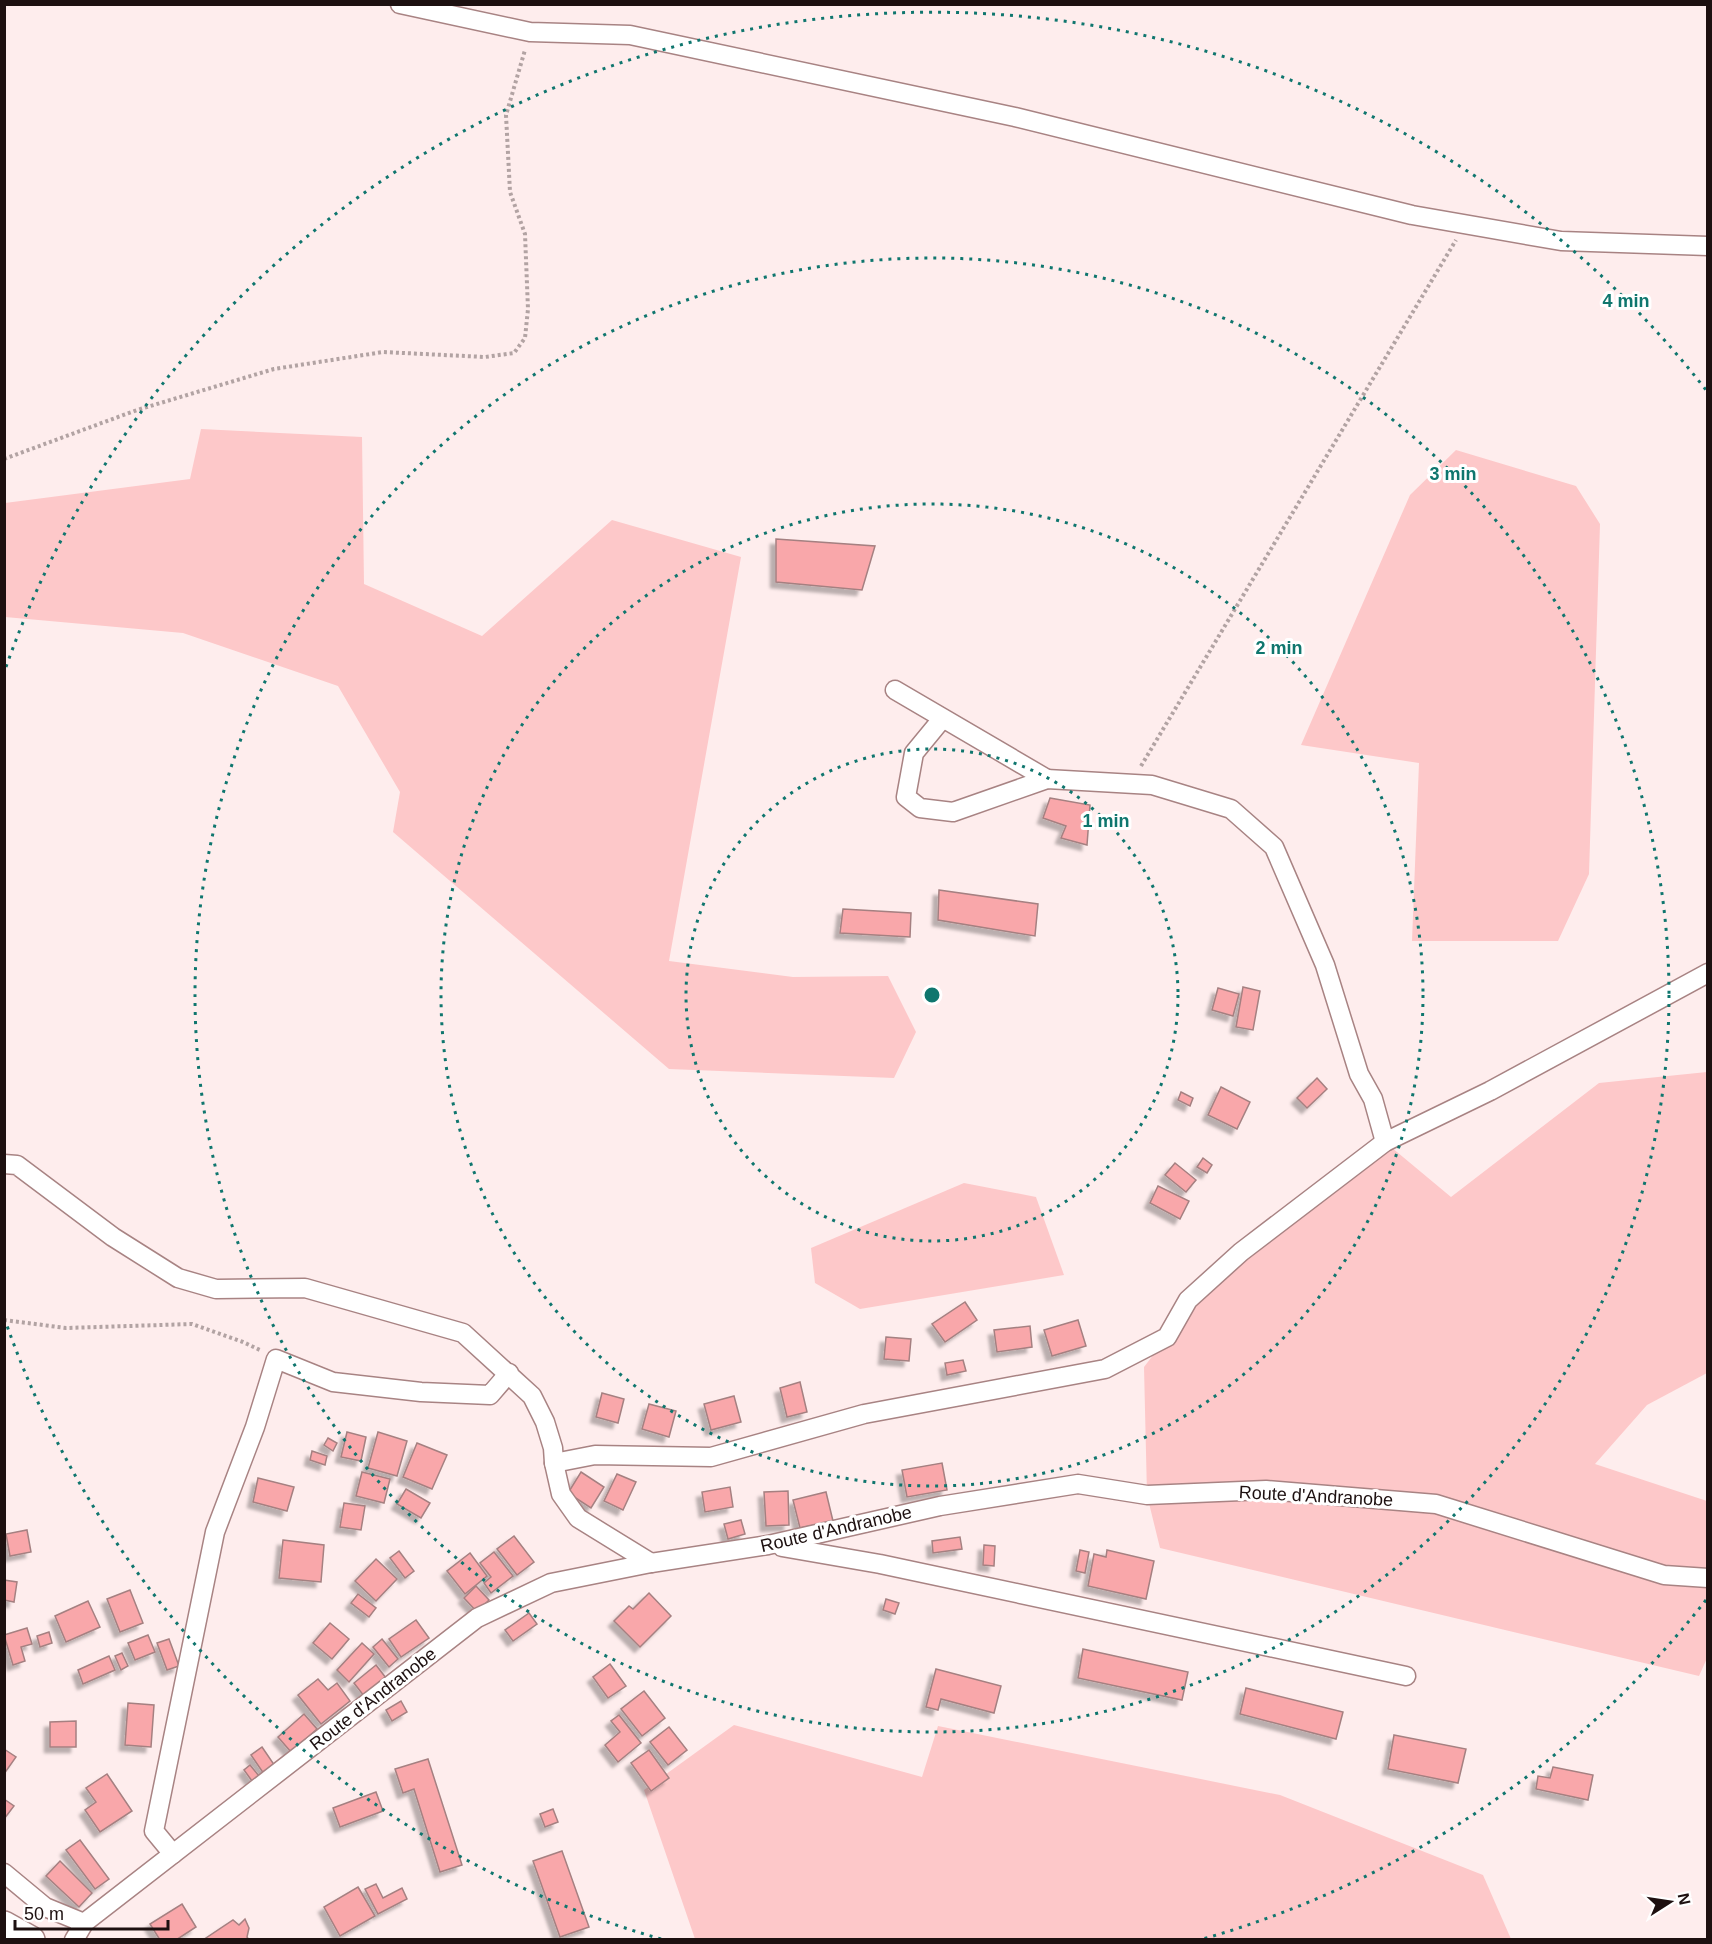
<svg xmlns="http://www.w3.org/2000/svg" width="1712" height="1944" viewBox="0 0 1712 1944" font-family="Arial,sans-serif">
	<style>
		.green { fill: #fdc8c9 }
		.building { fill: #f9a7aa; stroke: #a58081; stroke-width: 1.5; filter: url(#shadow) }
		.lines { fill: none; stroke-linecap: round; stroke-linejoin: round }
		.street-casing { stroke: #a88383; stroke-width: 21 }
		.secondary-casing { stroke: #a88383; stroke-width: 30 }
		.path { stroke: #b2a3a3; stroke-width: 4; stroke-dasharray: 3 3; stroke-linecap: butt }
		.street { stroke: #fff; stroke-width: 18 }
		.secondary { stroke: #fff; stroke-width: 27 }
		.ring { fill: none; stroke: #0f766e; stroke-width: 3; stroke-dasharray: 3 6 }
		.labels { text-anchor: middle; stroke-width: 6; stroke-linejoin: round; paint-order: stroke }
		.street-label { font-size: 18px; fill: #1d1010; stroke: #fff }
		.centre { fill: #0f766e; stroke: #fff; stroke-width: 3 }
		.ring-label { font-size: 18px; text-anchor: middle; font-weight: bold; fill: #0f766e; stroke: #fff; stroke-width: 6; stroke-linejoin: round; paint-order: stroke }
	</style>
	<defs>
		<filter id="shadow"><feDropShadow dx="-5.5" dy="5.5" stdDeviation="1.5" flood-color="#0004"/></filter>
	</defs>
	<rect width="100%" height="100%" fill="#feeded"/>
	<!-- green -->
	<g class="green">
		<path d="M201,429L362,437L364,584L482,636L612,520L741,557L669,961L793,977L888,976L916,1032L894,1078L669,1069L393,832L400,792L338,686L183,633L5,617V503L190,479Z"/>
		<path d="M1456,450L1576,486L1600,524L1589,874L1558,941H1412L1419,763L1301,745L1410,495Z"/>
		<path d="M1707,1072V1373L1647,1405L1595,1464L1707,1501L1708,1656L1699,1676L1160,1548L1147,1495L1144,1367L1167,1337L1188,1300L1385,1142L1451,1197L1599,1083Z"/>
		<path d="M964,1183L1036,1197L1064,1275L860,1309L815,1283L811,1248Z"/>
		<path d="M734,1725L922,1777L938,1726L1280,1795L1483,1875L1511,1939H695L644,1790Z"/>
	</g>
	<!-- building -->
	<g class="building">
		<path d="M776,539L875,546L862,590L776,582Z"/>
		<path d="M1050,798L1090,805L1087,845L1061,838L1066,826L1043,818Z"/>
		<path d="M939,890L1038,904L1035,936L938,920Z"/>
		<path d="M843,909L911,913L910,937L840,933Z"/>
		<path d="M1243,987L1260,991L1253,1030L1236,1027Z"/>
		<path d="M1218,988L1239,994L1233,1016L1212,1010Z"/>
		<path d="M1317,1078L1327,1089L1307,1108L1297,1098Z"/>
		<path d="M1221,1087L1250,1102L1237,1129L1208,1115Z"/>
		<path d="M1181,1092L1193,1098L1190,1106L1178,1100Z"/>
		<path d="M1203,1158L1212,1165L1207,1173L1197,1167Z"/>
		<path d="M1175,1163L1196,1180L1186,1192L1165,1175Z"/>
		<path d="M1158,1186L1189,1201L1180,1219L1150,1203Z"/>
		<path d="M965,1302L977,1320L945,1342L932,1324Z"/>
		<path d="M1078,1320L1086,1346L1052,1356L1044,1330Z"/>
		<path d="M1030,1326L1032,1347L997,1352L994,1330Z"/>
		<path d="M886,1337L911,1339L909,1361L884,1359Z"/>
		<path d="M963,1360L966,1371L947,1375L945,1363Z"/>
		<path d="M800,1382L807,1412L787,1417L780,1388Z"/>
		<path d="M602,1393L624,1399L618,1423L596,1417Z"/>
		<path d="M734,1396L741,1422L711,1430L704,1404Z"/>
		<path d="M649,1404L676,1411L669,1437L642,1429Z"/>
		<path d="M347,1432L366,1437L361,1461L341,1457Z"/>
		<path d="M378,1432L407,1441L397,1476L368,1468Z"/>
		<path d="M328,1438L337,1443L333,1451L324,1445Z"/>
		<path d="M417,1443L447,1455L432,1489L403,1477Z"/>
		<path d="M312,1451L327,1456L325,1465L310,1460Z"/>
		<path d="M942,1463L947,1490L907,1497L902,1470Z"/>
		<path d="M362,1472L390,1479L384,1503L356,1496Z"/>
		<path d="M581,1472L604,1487L591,1508L568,1493Z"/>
		<path d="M617,1474L636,1482L623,1510L604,1501Z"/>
		<path d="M258,1478L294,1487L287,1511L253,1502Z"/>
		<path d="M730,1487L733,1507L705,1512L702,1492Z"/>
		<path d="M406,1489L430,1503L421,1518L397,1504Z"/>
		<path d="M788,1491L789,1525L766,1526L764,1492Z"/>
		<path d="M826,1492L833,1521L800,1528L793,1500Z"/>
		<path d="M344,1503L365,1506L361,1530L340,1527Z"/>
		<path d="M741,1520L745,1534L728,1539L724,1524Z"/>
		<path d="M27,1530L31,1552L10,1556L6,1534Z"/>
		<path d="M514,1536L534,1562L517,1575L497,1549Z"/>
		<path d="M960,1537L962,1549L933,1553L932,1541Z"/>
		<path d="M283,1540L324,1545L321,1582L279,1578Z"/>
		<path d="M984,1545L995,1546L994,1566L983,1565Z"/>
		<path d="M1080,1550L1089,1552L1085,1573L1076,1571Z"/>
		<path d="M1107,1550L1154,1561L1146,1599L1088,1586L1094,1554L1106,1557Z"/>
		<path d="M399,1551L414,1571L405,1578L390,1558Z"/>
		<path d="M494,1552L513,1576L491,1593L484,1583L491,1577L480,1563Z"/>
		<path d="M470,1553L487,1576L465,1594L447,1571Z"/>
		<path d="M376,1559L397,1579L376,1601L355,1581Z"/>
		<path d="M4,1580L17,1582L14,1602L4,1600Z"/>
		<path d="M476,1586L489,1600L477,1612L464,1598Z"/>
		<path d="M130,1590L143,1623L120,1632L107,1599Z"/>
		<path d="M649,1593L671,1616L640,1647L614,1621L629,1606L633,1609Z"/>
		<path d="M358,1594L376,1608L369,1617L351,1603Z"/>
		<path d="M886,1599L899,1603L895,1614L883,1610Z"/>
		<path d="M88,1601L100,1627L66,1642L55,1616Z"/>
		<path d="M529,1613L537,1624L513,1641L505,1630Z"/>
		<path d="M416,1620L429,1638L401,1657L389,1639Z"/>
		<path d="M330,1623L349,1639L332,1659L313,1643Z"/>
		<path d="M27,1628L32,1644L21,1647L25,1661L13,1665L4,1635Z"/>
		<path d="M49,1632L52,1643L40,1647L37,1636Z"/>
		<path d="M148,1635L155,1652L135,1660L128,1643Z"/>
		<path d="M169,1639L179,1666L167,1670L157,1643Z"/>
		<path d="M382,1639L398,1659L389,1667L373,1647Z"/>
		<path d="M362,1643L374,1654L349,1682L337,1670Z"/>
		<path d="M1083,1649L1188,1672L1182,1700L1078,1678Z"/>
		<path d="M122,1653L128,1666L121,1670L115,1656Z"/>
		<path d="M109,1656L115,1670L83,1684L78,1670Z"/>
		<path d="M610,1664L626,1686L608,1698L593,1677Z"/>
		<path d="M376,1665L386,1678L364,1696L354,1683Z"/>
		<path d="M936,1669L1001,1686L994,1713L941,1699L938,1710L926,1707Z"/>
		<path d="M318,1679L328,1690L337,1683L350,1701L321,1724L298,1695Z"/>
		<path d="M1246,1688L1343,1712L1336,1739L1240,1714Z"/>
		<path d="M644,1691L665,1718L642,1736L621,1709Z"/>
		<path d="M401,1701L407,1712L392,1721L386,1710Z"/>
		<path d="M128,1703L154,1705L151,1747L125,1745Z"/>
		<path d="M304,1714L317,1729L291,1752L278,1737Z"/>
		<path d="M619,1715L641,1743L618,1762L605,1745L620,1732L611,1721Z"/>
		<path d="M76,1721V1747H50V1722Z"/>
		<path d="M669,1727L687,1750L668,1765L650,1742Z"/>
		<path d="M1394,1735L1466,1749L1458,1783L1388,1769Z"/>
		<path d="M262,1747L275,1766L264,1774L251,1755Z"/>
		<path d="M4,1749L16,1757L4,1774Z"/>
		<path d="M649,1750L669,1778L651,1791L631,1763Z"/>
		<path d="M428,1759L462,1865L440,1872L414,1789L403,1793L395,1769Z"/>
		<path d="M250,1765L259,1776L252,1781L244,1770Z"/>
		<path d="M1553,1767L1593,1775L1588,1800L1536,1789L1538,1776L1550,1778Z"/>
		<path d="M107,1774L132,1811L100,1832L85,1810L96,1802L86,1788Z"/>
		<path d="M376,1792L383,1811L340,1827L333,1808Z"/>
		<path d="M4,1799L14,1806L4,1819Z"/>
		<path d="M553,1809L558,1822L545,1827L540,1814Z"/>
		<path d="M80,1840L109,1879L95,1889L66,1850Z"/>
		<path d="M562,1851L589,1927L560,1937L533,1861Z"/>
		<path d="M60,1861L92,1893L79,1907L46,1876Z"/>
		<path d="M376,1884L383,1898L402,1888L407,1899L378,1914L365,1889Z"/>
		<path d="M358,1887L375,1916L340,1936L324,1907Z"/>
		<path d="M182,1904L196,1927L176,1940H160L150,1924Z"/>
		<path d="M245,1919L249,1928L247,1937L249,1940H203L233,1920L239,1925Z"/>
	</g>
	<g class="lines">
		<!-- street casing -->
		<g class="street-casing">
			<g id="street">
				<path d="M400,4L530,32L630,35L1015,117L1412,215L1561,241L1708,246"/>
				<path d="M895,690L1047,779"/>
				<path d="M942,719L914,753L906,797L920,808L953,812L1047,779L1152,785L1231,809L1274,847L1325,965L1359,1074L1373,1099L1385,1142"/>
				<path d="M4,1164L17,1165L113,1237L178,1278L216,1289L305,1288L463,1333L532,1396L545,1422L553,1448L554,1463"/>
				<path d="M782,1547L880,1564L1406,1676"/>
				<path d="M651,1563L578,1518L561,1494L554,1463L595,1455L711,1457L864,1414L1105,1369L1167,1337L1188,1300L1241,1252L1385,1142L1490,1091L1708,973"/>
				<path d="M173,1854L154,1831L215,1532L255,1427L276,1359L333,1382L421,1392L490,1395L509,1373"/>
				<path d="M4,1873L45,1907L84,1923"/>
				<path d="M74,1940L84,1923L477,1618L551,1583L651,1563L768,1545L940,1506L1078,1484L1147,1495L1266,1490L1436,1504L1664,1575L1708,1578"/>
			</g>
		</g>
		<!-- secondary casing -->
		<g class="secondary-casing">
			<path id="secondary" d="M4,1925L31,1940"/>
		</g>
		<!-- path -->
		<g class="path">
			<path d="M4,459L137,410L274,369L383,352L485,357L514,353L525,338L528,309L525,234L510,192L506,115L525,50"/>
			<path d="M1141,766L1456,240"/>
			<path d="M4,1320L66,1328L192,1324L243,1342L262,1351"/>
		</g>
		<!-- street -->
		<use href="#street" class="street"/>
		<!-- secondary -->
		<use href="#secondary" class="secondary"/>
	</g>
	<!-- distance rings -->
	<g class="ring">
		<circle cx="932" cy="995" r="246"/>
		<circle cx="932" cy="995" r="491"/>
		<circle cx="932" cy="995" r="737"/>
		<path d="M1706 1600A982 982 0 0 1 1203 1939M661 1939A982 982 0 0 1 6 1323M6 667A982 982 0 0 1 1706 390"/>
	</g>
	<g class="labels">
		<!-- street labels -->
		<g class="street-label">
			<text transform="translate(1316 1496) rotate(3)" y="6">Route d'Andranobe</text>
			<text transform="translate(836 1529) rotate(-13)" y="6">Route d'Andranobe</text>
			<text transform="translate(373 1699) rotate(-38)" y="6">Route d'Andranobe</text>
		</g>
	</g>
	<circle cx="932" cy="995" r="9" class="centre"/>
	<g class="ring-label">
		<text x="1626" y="307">4 min</text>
		<text x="1453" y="480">3 min</text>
		<text x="1279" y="654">2 min</text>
		<text x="1106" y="827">1 min</text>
	</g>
	<!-- border -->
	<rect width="1712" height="1944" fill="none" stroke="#1d1010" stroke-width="12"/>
	<!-- north arrow -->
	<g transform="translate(1670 1902) rotate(78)" stroke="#ffffff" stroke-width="4.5" paint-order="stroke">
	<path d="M0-4.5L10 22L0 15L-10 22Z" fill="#1d1010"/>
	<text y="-9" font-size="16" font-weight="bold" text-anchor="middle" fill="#1d1010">N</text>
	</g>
	<!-- scale -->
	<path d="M15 1920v9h153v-9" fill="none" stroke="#1d1010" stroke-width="3"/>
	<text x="24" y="1920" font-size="18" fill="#1d1010" stroke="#ffffff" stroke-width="4.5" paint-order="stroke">50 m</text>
</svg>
